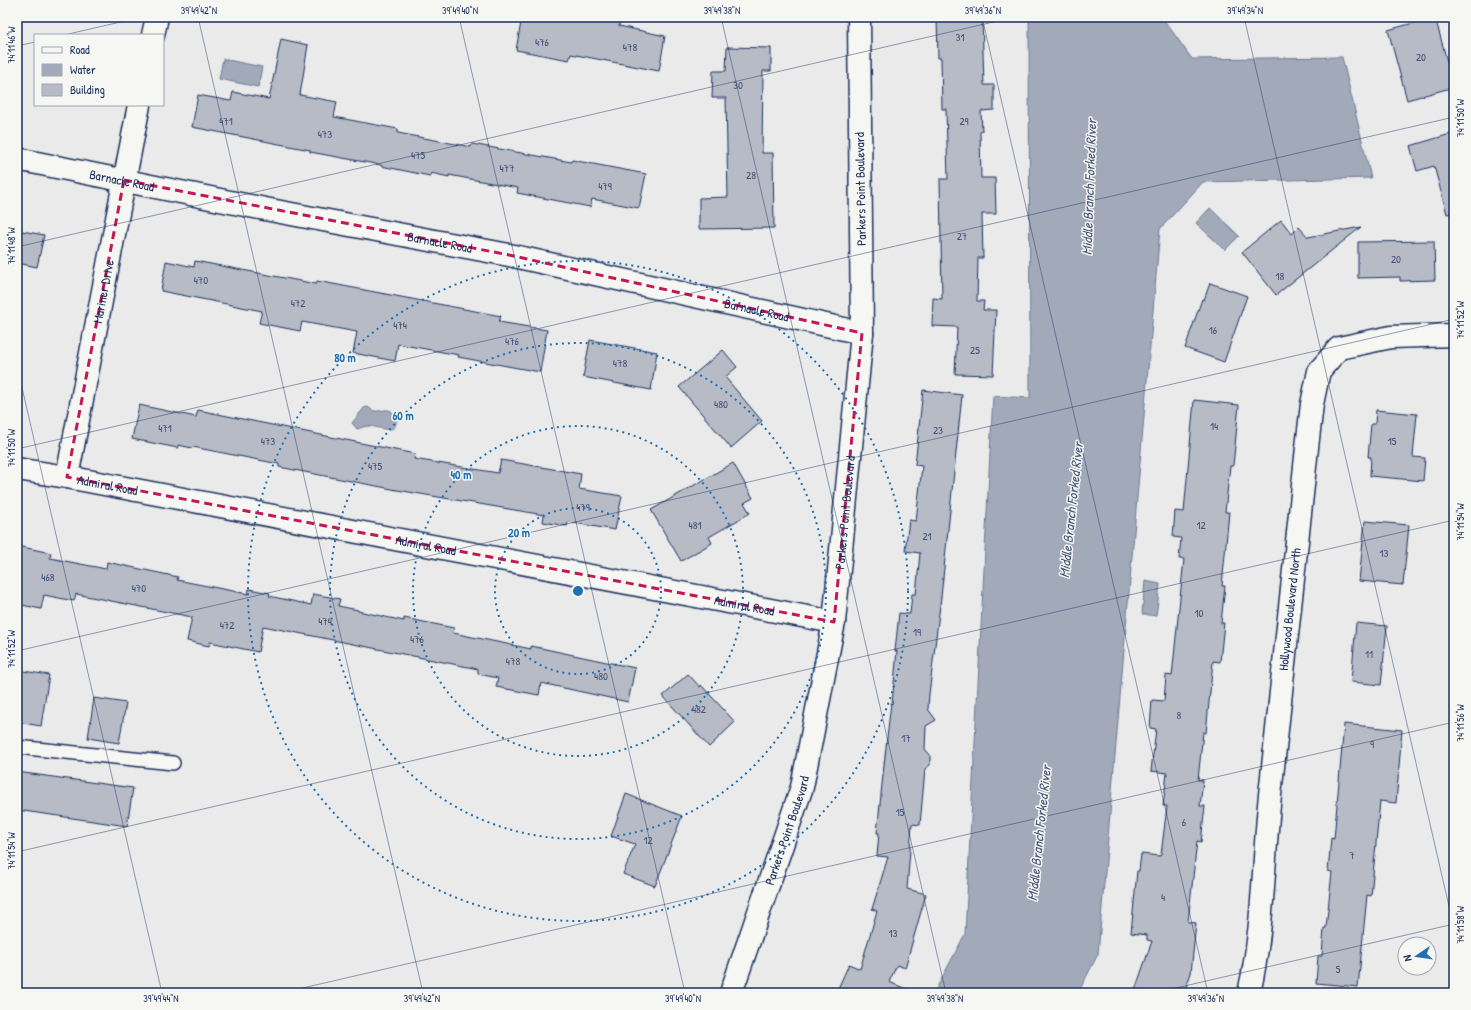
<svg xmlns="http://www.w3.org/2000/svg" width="1471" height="1010" viewBox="0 0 1471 1010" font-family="'Patrick Hand',sans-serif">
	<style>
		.water { fill: #a2aaba; stroke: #6c7995 }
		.building { fill: #b6bbc6; stroke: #1b2f5e }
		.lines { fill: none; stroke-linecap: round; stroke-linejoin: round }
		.lane-casing { stroke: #1b2f5e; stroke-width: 16 }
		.street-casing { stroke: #1b2f5e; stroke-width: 25 }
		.lane { stroke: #f6f6f2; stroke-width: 13 }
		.street { stroke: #f6f6f2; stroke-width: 22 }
		.marked { fill: none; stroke: #c2185b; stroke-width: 3; stroke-dasharray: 8 5; stroke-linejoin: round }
		.ticks { fill: none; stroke: #1b2f5e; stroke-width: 1; stroke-opacity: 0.45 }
		.ring { fill: none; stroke: #1f6fb2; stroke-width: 2; stroke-dasharray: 2 4 }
		.labels { text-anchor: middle; stroke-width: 3; stroke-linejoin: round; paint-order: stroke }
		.number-label { font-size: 11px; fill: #425278 }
		.street-label { font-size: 13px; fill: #1b2f5e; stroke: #f6f6f2 }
		.water-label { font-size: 14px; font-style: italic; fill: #44547a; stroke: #f6f6f2 }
		.centre { fill: #1f6fb2; stroke: #f6f6f2; stroke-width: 2 }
		.ring-label { font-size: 12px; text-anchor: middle; font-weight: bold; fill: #1f6fb2; stroke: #f6f6f2; stroke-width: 3; stroke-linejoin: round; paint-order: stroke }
		.neatline { fill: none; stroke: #1b2f5e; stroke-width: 1.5 }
		.ticks-label { font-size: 10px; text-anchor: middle; fill: #1b2f5e }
	</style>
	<rect width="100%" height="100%" fill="#e9eae9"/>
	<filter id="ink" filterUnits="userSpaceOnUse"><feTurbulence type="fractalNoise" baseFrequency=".025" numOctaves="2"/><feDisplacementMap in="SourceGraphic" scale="8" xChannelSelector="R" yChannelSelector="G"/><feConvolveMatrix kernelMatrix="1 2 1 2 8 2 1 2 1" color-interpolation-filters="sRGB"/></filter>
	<g filter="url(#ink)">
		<!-- water -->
		<g class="water">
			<path d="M1029,17H1162L1192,59L1342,57L1371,178L1203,182L1160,229L1098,954L1078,993H934L965,934L993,396L1030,398Z"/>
			<path d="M223,59L262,67L258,87L219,79Z"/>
			<path d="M1210,208L1239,236L1225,250L1196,223Z"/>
			<path d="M368,407C370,408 372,411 375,411C381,412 385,408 391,411C394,413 395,416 396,419C398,437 377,426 369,426C364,426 361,428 357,429L352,423L364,408Z"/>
			<path d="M1145,581L1160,584L1156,616L1142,614Z"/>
		</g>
		<!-- building -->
		<g class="building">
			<path d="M522,17H605L620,20L619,26L665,36L659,71L571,54L569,60L516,50Z"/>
			<path d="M937,17H982L984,85H994V110L981,111L982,131L980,132L981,178H995L996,214H982L983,258H978L977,301H984L983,310H996L993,375L955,374L957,327L932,326L933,298L942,299L940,179H948L946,109H942L941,58H938Z"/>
			<path d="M1435,17L1454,87L1407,100L1388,30Z"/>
			<path d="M281,39L308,45L300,95L337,102L334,117L398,129V133L471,147L472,144L571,162L572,160L646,174L639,208L592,199L590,207L517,193L518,188L449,175V177L431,173L430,176L381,166V165L310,152V150L192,127L198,95L231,101L233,92L269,99Z"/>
			<path d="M727,47L771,48V71H763L762,153H773L774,228L699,229V198L728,197L726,98H712L713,71H726Z"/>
			<path d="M1454,133V213L1447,214L1434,166L1417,171L1410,146Z"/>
			<path d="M1281,220L1292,234L1299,227L1308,237L1361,227L1276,295L1242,252Z"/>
			<path d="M17,230L44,235L37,267L17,263Z"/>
			<path d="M1434,241L1435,280L1400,281V277L1358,278V242Z"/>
			<path d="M166,261L194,267L195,261L316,284L317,281L501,316L499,322L547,330L540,372L458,357L459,355L398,344L395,361L353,353L357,332L302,322L300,331L259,323L262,311L161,291Z"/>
			<path d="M1210,283L1247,296L1224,362L1185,348L1202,299L1204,300Z"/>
			<path d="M590,340L657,352L651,390L583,377Z"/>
			<path d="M723,350L737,367L725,377L762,421L731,448L679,387Z"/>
			<path d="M923,390L962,395L941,597L929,694L928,709L936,720L926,726L925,749L930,755V765L925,769L920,825L912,824L907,889L926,894L905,968L897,965L889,982L916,993H836L849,964L860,969L877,911L872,909L888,857L877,856L879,833H877L884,765L891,703L892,704L897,651H895L899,613L910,614L912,594H916L920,553L905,551L909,520L916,521L922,466L915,465Z"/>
			<path d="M1194,400L1239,405L1233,466H1230L1225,512H1229L1222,586H1225L1221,623H1224L1220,662L1213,661L1206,733L1203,732L1198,780H1203L1200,806H1205L1201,842L1197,841L1188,922L1196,923L1191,973L1184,993H1134L1152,941L1147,940V935L1131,933L1137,871H1139L1141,854L1160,856L1161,855L1167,806H1163L1167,773L1151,771L1156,729L1150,728L1152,700L1164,701L1166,675L1172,676L1184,559H1179L1181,538L1173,537L1175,511L1184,512Z"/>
			<path d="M139,405L196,417L198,410L415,454L414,459L498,473L501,460L581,474L579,489L622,496L615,530L568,522L567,526L543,522L544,515L397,490L279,467V464L193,447L192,448L178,445V448L132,439Z"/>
			<path d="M1376,410L1417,414L1413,457L1425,458L1423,481L1370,476L1371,457H1368L1371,424H1375Z"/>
			<path d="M733,463L753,498L744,503L750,513L709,537L712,543L681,561L651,510Z"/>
			<path d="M1365,521L1409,525L1403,585L1359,581Z"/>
			<path d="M17,546L51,553L50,558L106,569L107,562L178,577L177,580L248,594L249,589L270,593L269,596L311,605L313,594L340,599L338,606L358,610V611L404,621V618L454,628L453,633L531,649V646L635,668L628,702L541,683L539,695L496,687L498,678L478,674V669L263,626L258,652L210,642L209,646L187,641L192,617L76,594L74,601L44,595L41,609L17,604Z"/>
			<path d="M1356,623L1387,626L1381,685L1351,682Z"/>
			<path d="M17,670L49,675L41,726L17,722Z"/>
			<path d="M688,674L700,687L701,685L735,722L709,747L663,696Z"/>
			<path d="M94,698L126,703L119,743L88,738Z"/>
			<path d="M1344,724L1402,730L1396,803L1380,801L1371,896L1367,895L1358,987L1316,983L1318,956H1322L1324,928H1326L1332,872L1328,871L1331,838L1334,839Z"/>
			<path d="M17,772L133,788L127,826L17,810Z"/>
			<path d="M626,794L682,816L655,886L623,874L635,844L611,836Z"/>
		</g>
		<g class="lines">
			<!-- lane casing -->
			<g class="lane-casing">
				<path id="lane" d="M17,747L173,763"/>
			</g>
			<!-- street casing -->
			<g class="street-casing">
				<g id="street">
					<path d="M153,35L157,17"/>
					<path id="s1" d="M17,159L270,210L509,255L862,333"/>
					<path id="s2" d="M17,469L67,477L834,622"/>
					<path id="s3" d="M67,477L139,105"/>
					<path id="s4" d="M731,993L802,787L834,622L862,333L859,17"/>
					<path id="s5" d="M1249,993C1264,928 1263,861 1270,795C1283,664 1297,534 1312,404L1319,371L1339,348L1391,337L1454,335"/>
				</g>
			</g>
			<!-- lane -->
			<use href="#lane" class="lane"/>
			<!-- street -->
			<use href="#street" class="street"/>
		</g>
	</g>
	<!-- marked area -->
	<path class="marked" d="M124,180L509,255L862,333L834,622L67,477Z"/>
	<!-- ticks -->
	<path class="ticks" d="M198,17L423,993M459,17L685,993M721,17L946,993M982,17L1208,993M1244,17L1454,928M64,35L142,17M17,46L35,42M17,247L1015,17M17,366L162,993M17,449L1454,117M17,651L1454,319M17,852L1454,520M281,993L1454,722M1154,993L1454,924"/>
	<!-- distance rings -->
	<g class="ring">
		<circle cx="578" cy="591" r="83"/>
		<circle cx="578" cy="591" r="165"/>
		<circle cx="578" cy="591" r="248"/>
		<circle cx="578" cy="591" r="330"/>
	</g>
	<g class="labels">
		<!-- number labels -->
		<g class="number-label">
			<text x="960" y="41">31</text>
			<text x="542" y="46">476</text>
			<text x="630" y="51">478</text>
			<text x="1421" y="61">20</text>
			<text x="738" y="89">30</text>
			<text x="226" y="125">471</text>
			<text x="964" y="125">29</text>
			<text x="325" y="138">473</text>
			<text x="418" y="159">475</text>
			<text x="507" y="172">477</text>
			<text x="751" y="179">28</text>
			<text x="605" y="190">479</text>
			<text x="962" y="240">27</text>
			<text x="1396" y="263">20</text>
			<text x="1280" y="280">18</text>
			<text x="201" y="284">470</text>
			<text x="298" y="307">472</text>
			<text x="400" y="329">474</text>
			<text x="1213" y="334">16</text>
			<text x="512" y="345">476</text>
			<text x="975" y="354">25</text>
			<text x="620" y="367">478</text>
			<text x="721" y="408">480</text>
			<text x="1214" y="430">14</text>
			<text x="165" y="432">471</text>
			<text x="938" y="434">23</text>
			<text x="268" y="445">473</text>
			<text x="1392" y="445">15</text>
			<text x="375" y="470">475</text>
			<text x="583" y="511">479</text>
			<text x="695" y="529">481</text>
			<text x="1201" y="529">12</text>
			<text x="927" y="540">21</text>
			<text x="1384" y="557">13</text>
			<text x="48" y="581">468</text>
			<text x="139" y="592">470</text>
			<text x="1199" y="617">10</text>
			<text x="325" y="625">474</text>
			<text x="227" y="629">472</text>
			<text x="917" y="636">19</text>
			<text x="417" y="643">476</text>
			<text x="1369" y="658">11</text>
			<text x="513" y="665">478</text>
			<text x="601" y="680">480</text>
			<text x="699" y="713">482</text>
			<text x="1179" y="719">8</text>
			<text x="906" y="742">17</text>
			<text x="1372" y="748">9</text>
			<text x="900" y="816">15</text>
			<text x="1184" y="826">6</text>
			<text x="648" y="844">12</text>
			<text x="1352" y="859">7</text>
			<text x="1163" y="901">4</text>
			<text x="893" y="937">13</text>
			<text x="1338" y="973">5</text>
		</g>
		<!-- street labels -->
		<g class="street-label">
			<text dy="5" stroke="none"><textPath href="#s1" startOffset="107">Barnacle Road</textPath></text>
			<text transform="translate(860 189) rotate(-91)" y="5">Parkers Point Boulevard</text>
			<text dy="5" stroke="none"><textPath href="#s1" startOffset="431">Barnacle Road</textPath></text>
			<text dy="5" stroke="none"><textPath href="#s3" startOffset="189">Mariner Drive</textPath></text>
			<text dy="5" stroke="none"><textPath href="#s1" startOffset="755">Barnacle Road</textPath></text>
			<text dy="5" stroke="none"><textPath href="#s2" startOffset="92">Admiral Road</textPath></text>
			<text dy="5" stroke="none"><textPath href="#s4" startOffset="496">Parkers Point Boulevard</textPath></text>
			<text dy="5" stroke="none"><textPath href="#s2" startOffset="416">Admiral Road</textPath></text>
			<text dy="5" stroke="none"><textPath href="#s2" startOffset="740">Admiral Road</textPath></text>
			<text dy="5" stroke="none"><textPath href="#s5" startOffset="386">Hollywood Boulevard North</textPath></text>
			<text dy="5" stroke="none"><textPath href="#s4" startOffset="172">Parkers Point Boulevard</textPath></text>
		</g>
		<!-- water labels -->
		<g class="water-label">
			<text transform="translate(1089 187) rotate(-88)" y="5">Middle Branch Forked River</text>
			<text transform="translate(1071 510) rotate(-84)" y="5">Middle Branch Forked River</text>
			<text transform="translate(1039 833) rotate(-84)" y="5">Middle Branch Forked River</text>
		</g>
	</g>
	<circle cx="578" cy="591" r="6" class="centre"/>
	<g class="ring-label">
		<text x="345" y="362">80 m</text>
		<text x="403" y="420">60 m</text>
		<text x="461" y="479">40 m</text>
		<text x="519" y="537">20 m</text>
	</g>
	<!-- margin -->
	<rect width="1471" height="1010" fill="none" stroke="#f6f6f2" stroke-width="44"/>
	<!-- legend -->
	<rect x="34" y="34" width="130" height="72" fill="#f6f6f2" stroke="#9ea6b7"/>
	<rect x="42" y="47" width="20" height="6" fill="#f6f6f2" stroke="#9ea6b7"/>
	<text x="70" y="54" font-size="12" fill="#1b2f5e">Road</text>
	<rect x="42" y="64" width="20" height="12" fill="#a2aaba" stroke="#9ea6b7"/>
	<text x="70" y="74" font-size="12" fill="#1b2f5e">Water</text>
	<rect x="42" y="84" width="20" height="12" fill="#b6bbc6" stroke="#9ea6b7"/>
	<text x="70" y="94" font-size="12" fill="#1b2f5e">Building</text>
	<!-- north arrow -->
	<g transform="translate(1417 956) rotate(257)"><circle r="19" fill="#f6f6f2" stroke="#9ea6b7"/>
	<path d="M0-3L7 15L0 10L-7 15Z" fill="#1f6fb2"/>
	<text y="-6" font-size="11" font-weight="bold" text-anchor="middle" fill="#1b2f5e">N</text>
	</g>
	<rect x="22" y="22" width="1427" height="966" class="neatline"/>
	<g class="ticks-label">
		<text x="199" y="14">39°49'42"N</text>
		<text x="460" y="14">39°49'40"N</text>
		<text x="722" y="14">39°49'38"N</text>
		<text x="983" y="14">39°49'36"N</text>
		<text x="1245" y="14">39°49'34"N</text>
		<text transform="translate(11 45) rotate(-90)" y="4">74°11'46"W</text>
		<text transform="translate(1460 118) rotate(-90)" y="4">74°11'50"W</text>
		<text transform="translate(11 246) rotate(-90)" y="4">74°11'48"W</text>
		<text transform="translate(1460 320) rotate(-90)" y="4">74°11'52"W</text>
		<text transform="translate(11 448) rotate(-90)" y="4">74°11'50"W</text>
		<text transform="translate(1460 522) rotate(-90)" y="4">74°11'54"W</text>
		<text transform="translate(11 649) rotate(-90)" y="4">74°11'52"W</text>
		<text transform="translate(1460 723) rotate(-90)" y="4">74°11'56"W</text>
		<text transform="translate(11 851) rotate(-90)" y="4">74°11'54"W</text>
		<text transform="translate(1460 925) rotate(-90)" y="4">74°11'58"W</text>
		<text x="161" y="1002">39°49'44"N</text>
		<text x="422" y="1002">39°49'42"N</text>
		<text x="683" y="1002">39°49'40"N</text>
		<text x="945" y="1002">39°49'38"N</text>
		<text x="1206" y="1002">39°49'36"N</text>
	</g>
</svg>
